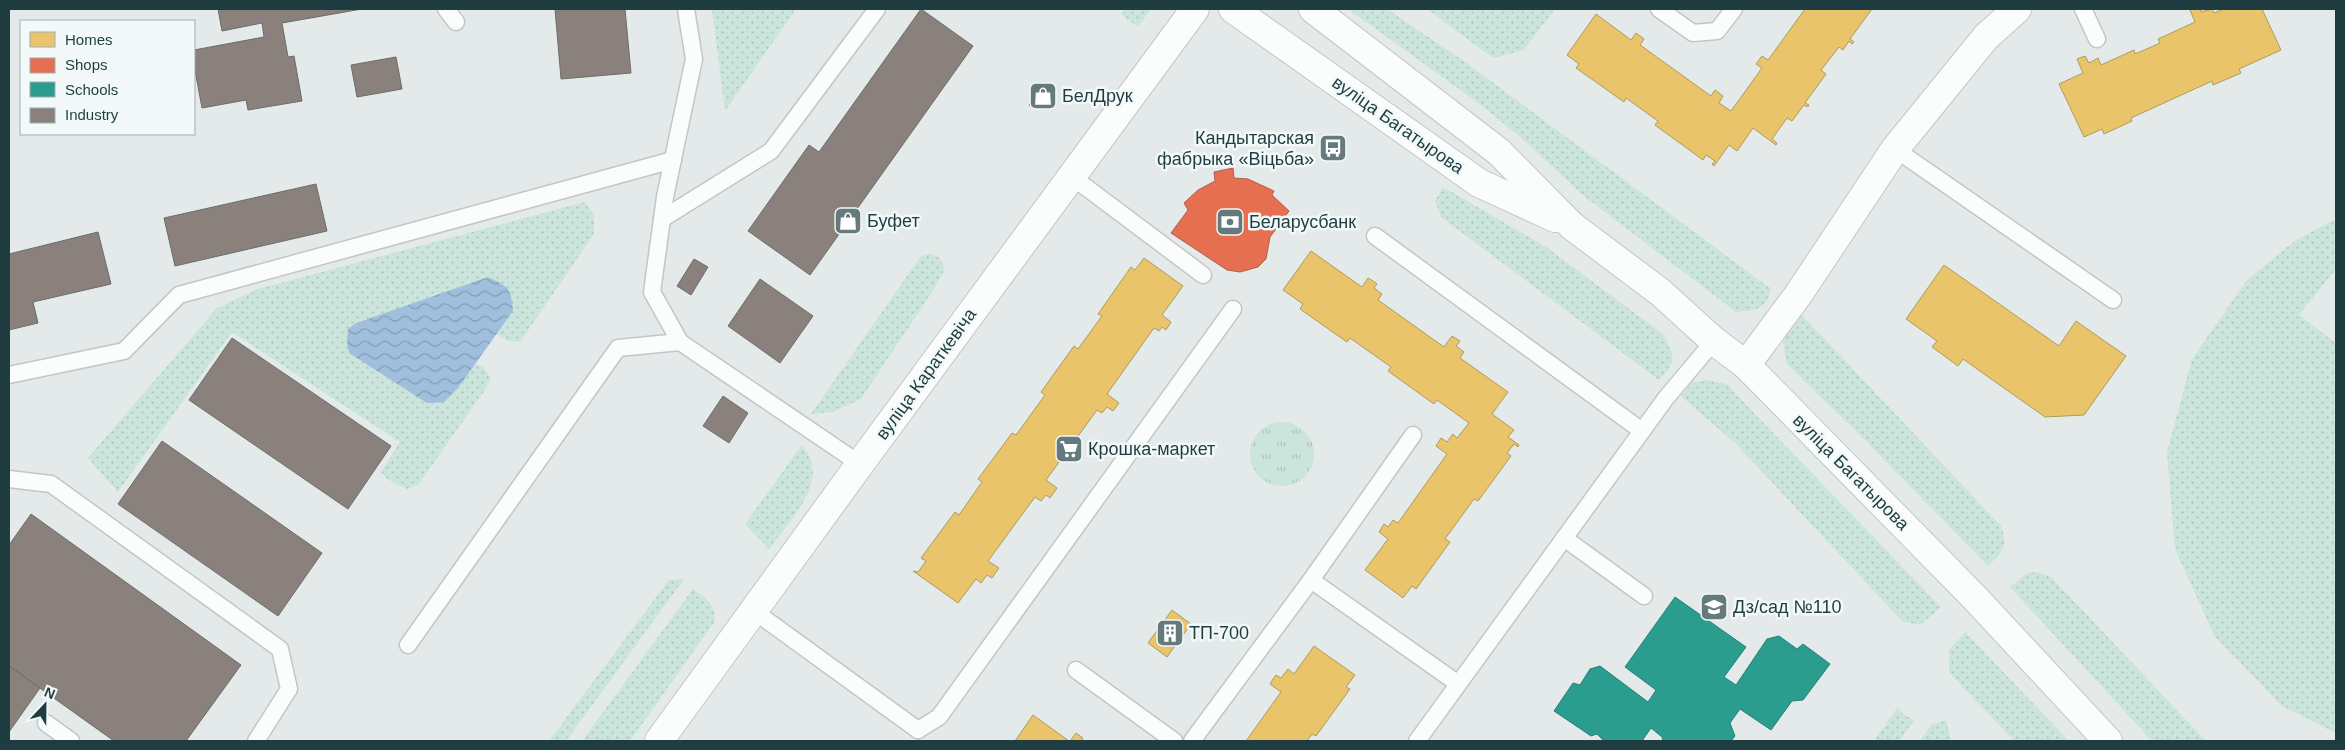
<svg xmlns="http://www.w3.org/2000/svg" width="2345" height="750" viewBox="0 0 2345 750" font-family="Arial,sans-serif">
	<style>
		.grass { fill: url(#grass-dots) }
		.park { fill: url(#park-tufts) }
		.water { fill: url(#water-waves) }
		.homes { fill: #e9c46a; stroke: #ac9c5d }
		.shops { fill: #e76f51; stroke: #ab604c }
		.schools { fill: #2a9d8f; stroke: #278077 }
		.industry { fill: #8a817c; stroke: #6a6d6a }
		.lines { fill: none; stroke-linecap: round; stroke-linejoin: round }
		.service-casing { stroke: #c1c7c7; stroke-width: 19 }
		.minor-casing { stroke: #c1c7c7; stroke-width: 30 }
		.tertiary-casing { stroke: #c1c7c7; stroke-width: 30 }
		.service { stroke: #fbfcfc; stroke-width: 16 }
		.minor { stroke: #fbfcfc; stroke-width: 28 }
		.tertiary { stroke: #fbfcfc; stroke-width: 28 }
		.labels { text-anchor: middle; stroke-width: 5; stroke-linejoin: round; paint-order: stroke }
		.poi-label { font-size: 18px; fill: #1f3d40; stroke: #f2f9f8; text-anchor: start }
		.street-label { font-size: 18px; fill: #1f3d40; stroke: #f2f9f8 }
	</style>
	<defs>
		<pattern id="grass-dots" width="8" height="8" patternUnits="userSpaceOnUse" patternTransform="scale(1.25)"><rect width="8" height="8" fill="#cbe4dc"/><path d="M2 2h.1M6 6h.1" fill="none" stroke="#aec4be" stroke-width="1.8" stroke-linecap="round"/></pattern>
		<pattern id="park-tufts" width="24" height="20" patternUnits="userSpaceOnUse" patternTransform="scale(1.25)"><rect width="24" height="20" fill="#cbe4dc"/><path d="M3 7l-1-3M5 7V3M7 7l1-3M15 17l-1-3M17 17v-4M19 17l1-3" fill="none" stroke="#aec4be"/></pattern>
		<pattern id="water-waves" width="16" height="10" patternUnits="userSpaceOnUse" patternTransform="scale(1.25)"><rect width="16" height="10" fill="#a0bfdd"/><path d="M0 5q4-4 8 0t8 0" fill="none" stroke="#829cb5"/></pattern>
	</defs>
	<rect width="100%" height="100%" fill="#e4eaea"/>
	<!-- grass -->
	<g class="grass">
		<path d="M712,9H796L725,111Z"/>
		<path d="M1124,9H1151L1138,27L1122,15Z"/>
		<path d="M1348,9H1387L1468,64L1771,289C1766,311 1755,310 1736,312L1584,196L1525,141L1480,104Z"/>
		<path d="M1427,9H1555L1524,50L1493,58Z"/>
		<path d="M1443,187L1546,247L1663,334C1675,357 1677,361 1659,380L1441,217L1435,201Z"/>
		<path d="M585,202L594,216V234L520,342L508,341L497,334L513,311L488,277L356,323L348,329L458,388L475,364L483,367L491,378L485,390L418,485L407,489L387,479L381,472L400,442L232,332L118,492L88,458L217,308L258,289Z"/>
		<path d="M2336,219V269L2299,315L2336,343V733L2282,706L2215,637L2175,549L2167,452L2192,359L2247,280L2296,240Z"/>
		<path d="M931,254L940,258L945,269L932,292L861,399L832,412L811,414L921,256Z"/>
		<path d="M1801,314L2001,526C2008,547 2003,551 1988,566L1860,435L1787,364L1783,343L1786,327Z"/>
		<path d="M1706,380L1726,384L1941,607L1920,625L1902,621L1737,445L1681,396L1692,383Z"/>
		<path d="M802,445C833,479 789,521 769,549L745,524Z"/>
		<path d="M2037,572L2051,577L2206,741H2152L2010,587L2027,573Z"/>
		<path d="M684,579L566,741H549L669,580Z"/>
		<path d="M693,589C707,599 714,602 715,621L630,741H582Z"/>
		<path d="M1965,632L2069,741H2014L1949,672V650Z"/>
		<path d="M1897,708L1904,715L1914,720L1899,741H1874Z"/>
		<path d="M1946,720L1951,741H1920L1931,725Z"/>
	</g>
	<!-- park -->
	<circle class="park" cx="1282" cy="454" r="32"/>
	<!-- water -->
	<path class="water" d="M488,277C509,287 511,288 513,311L458,388L444,402L427,403L349,353L347,342L348,329L356,323Z"/>
	<!-- homes -->
	<g class="homes">
		<path d="M1805,9H1872L1850,39L1854,42L1852,44L1849,41L1843,50L1839,47L1821,70L1826,74L1805,103L1809,105L1808,107L1804,105L1792,121L1787,118L1772,139L1777,143L1776,145L1753,128L1737,151L1729,145L1714,166L1712,164L1715,161L1706,155L1703,160L1655,125L1658,121L1626,98L1624,102L1576,68L1579,64L1567,55L1596,14L1631,40L1636,33L1644,39L1640,45L1711,96L1715,90L1723,96L1719,103L1731,111L1762,68L1756,64L1762,56L1768,60Z"/>
		<path d="M2193,9H2200L2201,12L2212,9L2214,13L2224,9H2262L2281,50L2239,69L2241,73L2213,85L2212,81L2131,118L2132,121L2104,134L2102,129L2084,137L2059,84L2083,73L2077,59L2085,56L2089,63L2098,58L2101,65L2134,50L2135,54L2160,43L2158,39L2195,22L2190,10Z"/>
		<path d="M1311,251L1362,287L1368,278L1373,281L1377,284L1374,288L1382,294L1378,300L1444,347L1452,336L1460,341L1456,346L1464,352L1460,358L1508,392L1492,414L1514,430L1508,437L1519,445L1518,447L1514,444L1507,453L1511,456L1478,501L1474,499L1445,539L1450,542L1416,589L1412,586L1403,598L1365,570L1388,539L1379,532L1384,524L1388,527L1393,520L1398,523L1447,454L1436,446L1441,438L1447,442L1453,434L1457,438L1469,423L1437,400L1434,404L1388,371L1391,367L1350,338L1347,342L1300,309L1303,304L1283,290Z"/>
		<path d="M1144,258L1183,286L1162,315L1171,322L1166,330L1162,327L1159,331L1154,328L1107,394L1119,403L1113,411L1107,407L1102,413L1097,410L1046,480L1057,488L1050,498L1046,495L1041,501L1035,497L988,561L999,568L992,578L987,575L981,583L976,579L958,603L913,571L918,572L926,561L921,558L955,512L959,515L982,482L978,479L1012,433L1016,435L1045,395L1041,392L1074,346L1078,349L1102,316L1098,314L1131,267L1135,270Z"/>
		<path d="M1944,265L2059,346L2076,321L2126,356L2084,415L2045,417L1963,359L1958,366L1932,347L1937,341L1906,319Z"/>
		<path d="M1172,610L1191,624L1167,657L1148,643Z"/>
		<path d="M1314,646L1355,675L1346,687L1350,689L1316,736L1312,734L1307,741H1246L1281,692L1270,684L1273,679L1276,675L1281,678L1288,669L1294,674Z"/>
		<path d="M1033,715L1069,741H1015Z"/>
		<path d="M1076,733L1083,738L1081,741H1070Z"/>
	</g>
	<!-- shops -->
	<g class="shops">
		<path d="M1044,84L1050,90V102L1044,109L1032,108L1029,105Z"/>
		<path d="M1233,168L1234,178L1248,179L1274,191L1272,195L1289,211L1270,237L1266,259L1258,267L1240,272L1227,270L1171,233L1188,210L1184,203L1198,190L1215,181L1214,172Z"/>
	</g>
	<!-- schools -->
	<path class="schools" d="M1675,597L1746,647L1724,677L1736,685L1767,639L1779,636L1797,649L1803,644L1830,664L1803,700L1792,701L1771,730L1740,709L1730,723L1735,736L1731,741H1663L1662,737L1651,728L1642,741H1604L1597,734L1591,736L1554,711L1573,683L1580,685L1590,669L1600,666L1648,702L1656,690L1625,667Z"/>
	<!-- industry -->
	<g class="industry">
		<path d="M218,9H362L282,23L288,57L294,56L302,101L248,110L246,100L202,108L194,65V50L264,37L262,23L222,31Z"/>
		<path d="M555,9H625L631,73L561,79Z"/>
		<path d="M921,9L973,46L810,275L748,231L809,145L819,152Z"/>
		<path d="M396,57L402,89L357,97L351,65Z"/>
		<path d="M316,184L327,231L175,266L164,218Z"/>
		<path d="M98,232L111,284L33,302L38,323L9,330V254Z"/>
		<path d="M694,259L708,267L691,295L677,286Z"/>
		<path d="M760,279L813,316L780,363L728,326Z"/>
		<path d="M232,338L391,446L348,509L189,400Z"/>
		<path d="M723,396L748,413L729,443L703,426Z"/>
		<path d="M162,441L322,553L278,616L118,504Z"/>
		<path d="M31,514L241,665L186,741H114L9,666V545Z"/>
		<path d="M9,666L40,688L9,732Z"/>
	</g>
	<g class="lines">
		<!-- service casing -->
		<g class="service-casing">
			<g id="service">
				<path d="M446,9L456,22"/>
				<path d="M686,9L694,59L665,197L652,292L680,342L860,464"/>
				<path d="M1659,9L1693,33L1717,31L1734,9"/>
				<path d="M2083,9L2097,39"/>
				<path d="M1895,149L2113,300"/>
				<path d="M1071,176L1203,275"/>
				<path d="M662,219L771,151L877,9"/>
				<path d="M1375,236L1642,431"/>
				<path d="M9,375L124,351L179,295L673,160"/>
				<path d="M9,479L51,484L280,649L289,689L256,741"/>
				<path d="M1564,538L1644,596"/>
				<path d="M1311,580L1457,683"/>
				<path d="M754,611L918,730"/>
				<path d="M408,645L618,348L680,342"/>
				<path d="M1076,670L1174,741"/>
				<path d="M46,723L71,741"/>
				<path d="M918,730L939,717L1233,309"/>
				<path d="M1192,741L1311,580L1413,435"/>
				<path d="M1417,741L1666,398L1714,341"/>
			</g>
		</g>
		<!-- minor casing -->
		<g class="minor-casing">
			<path id="minor" d="M1746,365L1798,295L1895,149L1986,37L2017,9"/>
		</g>
		<!-- tertiary casing -->
		<g class="tertiary-casing">
			<g id="tertiary">
				<path d="M1233,9L1479,183L1555,218"/>
				<path d="M1313,9L1499,152L1572,226L1660,292L1714,341L1746,365L1975,598L2108,741"/>
				<path d="M659,741L860,464L1195,9"/>
			</g>
		</g>
		<!-- service -->
		<use href="#service" class="service"/>
		<!-- minor -->
		<use href="#minor" class="minor"/>
		<!-- tertiary -->
		<use href="#tertiary" class="tertiary"/>
	</g>
	<!-- icons -->
	<defs>
		<g id="shop-square" transform="scale(1.4375)"><rect x="-9" y="-9" width="18" height="18" rx="4" fill="#647a7c" stroke="#f2f9f8"/><path d="M-5-2.5h2.3a2.7 3.5 0 0 1 5.4 0H5L5.5 6h-11ZM-1.5-2.5h3a1.5 2.3 0 0 0-3 0Z" fill="#fff"/></g>
		<g id="bus-square" transform="scale(1.4375)"><rect x="-9" y="-9" width="18" height="18" rx="4" fill="#647a7c" stroke="#f2f9f8"/><path d="M-5-6H5V4H4V6H2V4H-2V6H-4V4H-5ZM-3.5-4V0h7V-4ZM-3.5 1.2v1.5H-2V1.2ZM2 1.2v1.5H3.5V1.2Z" fill="#fff"/></g>
		<g id="bank-square" transform="scale(1.4375)"><rect x="-9" y="-9" width="18" height="18" rx="4" fill="#647a7c" stroke="#f2f9f8"/><path d="M-6-4H6V4H-6ZM0-2.3a2.3 2.3 0 1 0 0 4.6a2.3 2.3 0 1 0 0-4.6Z" fill="#fff"/></g>
		<g id="supermarket-square" transform="scale(1.4375)"><rect x="-9" y="-9" width="18" height="18" rx="4" fill="#647a7c" stroke="#f2f9f8"/><path d="M-6-5.5h2.5l.6 2H6L4.5 2H-2.5L-4.4-4H-6ZM-1.5 3.2a1.3 1.3 0 1 0 .1 0ZM3 3.2a1.3 1.3 0 1 0 .1 0Z" fill="#fff"/></g>
		<g id="school-square" transform="scale(1.4375)"><rect x="-9" y="-9" width="18" height="18" rx="4" fill="#647a7c" stroke="#f2f9f8"/><path d="M0-5L7-2L0 1L-7-2ZM-4 1L0 2.5L4 1V4Q0 6-4 4Z" fill="#fff"/></g>
		<g id="building-square" transform="scale(1.4375)"><rect x="-9" y="-9" width="18" height="18" rx="4" fill="#647a7c" stroke="#f2f9f8"/><path d="M-4-6H4V6H1V3H-1V6H-4ZM-2.5-4.3h1.7v1.8h-1.7ZM.8-4.3h1.7v1.8H.8ZM-2.5-1h1.7V.8h-1.7ZM.8-1h1.7V.8H.8Z" fill="#fff"/></g>
	</defs>
	<g fill-rule="evenodd">
		<use href="#shop-square" x="1043" y="96"/>
		<use href="#bus-square" x="1333" y="148"/>
		<use href="#shop-square" x="848" y="221"/>
		<use href="#bank-square" x="1230" y="222"/>
		<use href="#supermarket-square" x="1069" y="449"/>
		<use href="#school-square" x="1714" y="607"/>
		<use href="#building-square" x="1170" y="633"/>
	</g>
	<g class="labels">
		<!-- poi labels -->
		<g class="poi-label">
			<text x="1062" y="102">БелДрук</text>
			<text x="1314" y="144" text-anchor="end">Кандытарская<tspan x="1314" dy="21">фабрыка «Віцьба»</tspan></text>
			<text x="867" y="227">Буфет</text>
			<text x="1249" y="228">Беларусбанк</text>
			<text x="1088" y="455">Крошка-маркет</text>
			<text x="1733" y="613">Дз/сад №110</text>
			<text x="1189" y="639">ТП-700</text>
		</g>
		<!-- street labels -->
		<g class="street-label">
			<text transform="translate(1398 125) rotate(35)" y="6">вуліца Багатырова</text>
			<text transform="translate(926 374) rotate(-54)" y="6">вуліца Караткевіча</text>
			<text transform="translate(1851 472) rotate(45)" y="6">вуліца Багатырова</text>
		</g>
	</g>
	<!-- border -->
	<rect width="2345" height="750" fill="none" stroke="#1f3d40" stroke-width="20"/>
	<!-- legend -->
	<rect x="20" y="20" width="175" height="115" fill="#f2f9f8" stroke="#9eaeae"/>
	<rect x="30" y="32" width="25" height="15" fill="#e9c46a" stroke="#9eaeae"/>
	<text x="65" y="45" font-size="15" fill="#1f3d40">Homes</text>
	<rect x="30" y="58" width="25" height="15" fill="#e76f51" stroke="#9eaeae"/>
	<text x="65" y="70" font-size="15" fill="#1f3d40">Shops</text>
	<rect x="30" y="82" width="25" height="15" fill="#2a9d8f" stroke="#9eaeae"/>
	<text x="65" y="95" font-size="15" fill="#1f3d40">Schools</text>
	<rect x="30" y="108" width="25" height="15" fill="#8a817c" stroke="#9eaeae"/>
	<text x="65" y="120" font-size="15" fill="#1f3d40">Industry</text>
	<!-- north arrow -->
	<g transform="translate(45 705) rotate(22)" stroke="#f2f9f8" stroke-width="4" paint-order="stroke">
	<path d="M0-4L9 19L0 12L-9 19Z" fill="#1f3d40"/>
	<text y="-8" font-size="14" font-weight="bold" text-anchor="middle" fill="#1f3d40">N</text>
	</g>
</svg>
